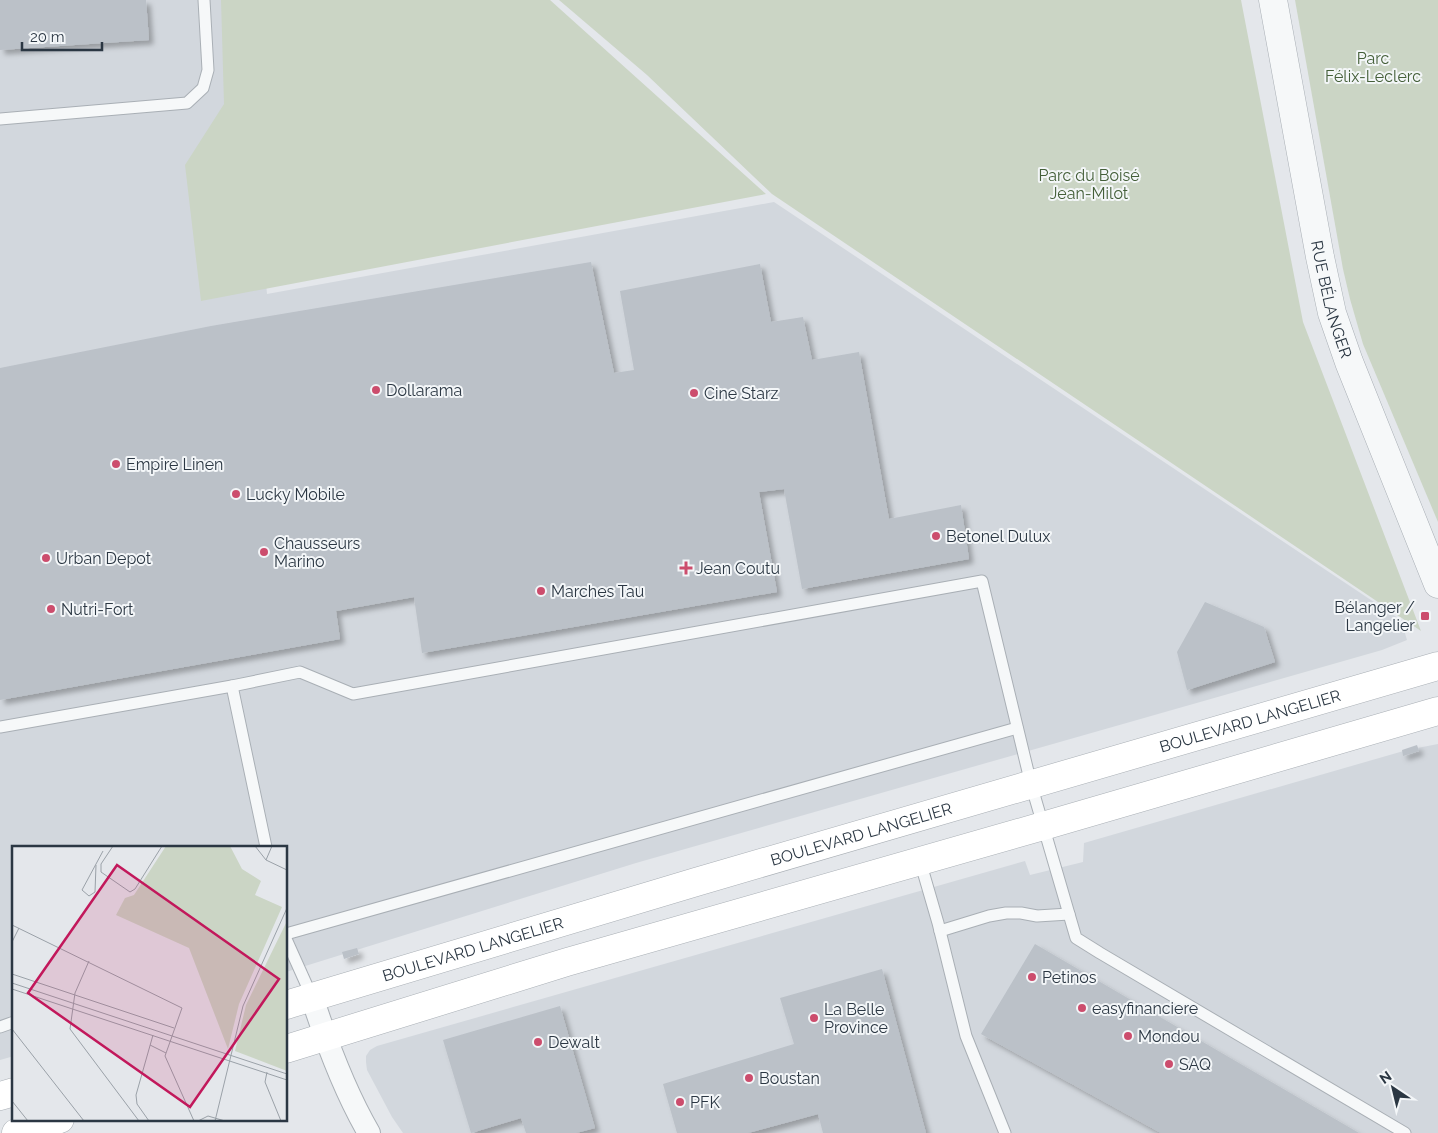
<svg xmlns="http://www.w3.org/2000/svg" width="1438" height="1133" viewBox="0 0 1438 1133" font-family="Raleway,sans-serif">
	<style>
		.built { fill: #d2d7dd }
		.green { fill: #cbd5c5 }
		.building { fill: #bbc1c8; filter: url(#shadow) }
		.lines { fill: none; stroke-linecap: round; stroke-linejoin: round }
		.service-casing { stroke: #a9afb5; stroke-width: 13 }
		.minor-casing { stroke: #a9afb5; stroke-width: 24 }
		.tertiary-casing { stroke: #a9afb5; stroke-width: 29 }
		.secondary-casing { stroke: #a9afb5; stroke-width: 29 }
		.service { stroke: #f6f8f9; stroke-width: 11 }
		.minor { stroke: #f6f8f9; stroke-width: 22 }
		.tertiary { stroke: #f6f8f9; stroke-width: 28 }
		.secondary { stroke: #fff; stroke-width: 28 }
		.poi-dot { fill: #cc4d6d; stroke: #f3f6f8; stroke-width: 2 }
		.labels { text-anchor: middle; stroke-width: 4; stroke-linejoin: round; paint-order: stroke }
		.park-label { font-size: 16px; fill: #445f39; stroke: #f3f6f8 }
		.street-label { font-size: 16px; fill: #2b3743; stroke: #f3f6f8 }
		.poi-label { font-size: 16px; fill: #2b3743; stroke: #f3f6f8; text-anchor: start }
		.inset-road { fill: none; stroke: #9aa1a8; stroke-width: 1 }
		.view { fill: #c2185b; fill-opacity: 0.15; stroke: #c2185b; stroke-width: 2.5 }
		.inset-edge { fill: none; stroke: #2b3743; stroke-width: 2.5 }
	</style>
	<defs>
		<filter id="shadow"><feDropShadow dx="4.5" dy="4.5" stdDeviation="2.5" flood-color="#0004"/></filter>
	</defs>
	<rect width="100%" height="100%" fill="#e4e7eb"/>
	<!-- built -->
	<g class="built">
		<path d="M0,0H240L267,294L774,202L1401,620L1407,640L1382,650L636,863L286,972V847H14V1056L0,1060Z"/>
		<path d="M1438,744V1133H403L392,1117L367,1070L366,1062V1056L370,1050L377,1046L1025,861L1030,875L1083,862L1084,843L1407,750Z"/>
	</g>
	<!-- green -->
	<g class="green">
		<path d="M221,0H550L766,194L201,301L185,165L224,104Z"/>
		<path d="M559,0H1241L1303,322L1421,631L772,194L647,75Z"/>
		<path d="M1295,0H1438V522L1363,344L1350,299L1343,269Z"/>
	</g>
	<!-- building -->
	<g class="building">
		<path d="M0,0H146L149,40L0,50Z"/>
		<path d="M591,262L614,373L634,370L620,291L760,264L771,322L803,317L812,360L859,352L889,519L961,505L969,559L802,589L784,489L759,492L777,592L422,653L414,597L336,611L340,639L0,700V368L211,326Z"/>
		<path d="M1205,602L1264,627L1275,662L1187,690L1177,652Z"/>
		<path d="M1417,745L1419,751L1403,756L1402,750Z"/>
		<path d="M1035,944L1359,1133H1161L981,1034Z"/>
		<path d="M357,948L359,954L344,959L342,952Z"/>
		<path d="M882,969L926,1133H823L818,1114L748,1133H677L663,1084L794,1044L780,998Z"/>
		<path d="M560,1006L595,1128L576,1133H526L521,1118L471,1133L443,1040Z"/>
	</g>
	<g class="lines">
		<!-- service casing -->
		<g class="service-casing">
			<g id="service">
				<path d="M0,119L187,103L203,88L208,70L204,0"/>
				<path d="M232,686L266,847"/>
				<path d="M0,727L232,686L300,672L353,694L982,581L1031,784L1076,938L1100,953L1405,1133"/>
				<path d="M920,861L938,923L966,1036L1005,1133"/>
				<path d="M940,931L989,916L1006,913H1021L1037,916L1069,914"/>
				<path d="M286,934L1017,728"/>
				<path d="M286,939L312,997"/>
				<path d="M0,1027L14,1022"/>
			</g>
		</g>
		<!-- minor casing -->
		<g class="minor-casing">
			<path id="minor" d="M312,997C327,1044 344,1090 369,1133"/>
		</g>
		<!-- tertiary casing -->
		<g class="tertiary-casing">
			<g id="tertiary">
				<path id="s1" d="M1273,0L1320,257L1332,313L1349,362L1438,584"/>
			</g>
		</g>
		<!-- secondary casing -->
		<g class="secondary-casing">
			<g id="secondary">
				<path id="s2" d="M286,1005L696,882L1438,666"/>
				<path d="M286,1049L567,962L1043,826L1438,711"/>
				<path d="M0,1096L14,1092"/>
				<path d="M16,1133L60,1119"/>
			</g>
		</g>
		<!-- service -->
		<use href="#service" class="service"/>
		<!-- minor -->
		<use href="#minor" class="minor"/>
		<!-- tertiary -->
		<use href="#tertiary" class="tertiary"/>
		<!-- secondary -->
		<use href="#secondary" class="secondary"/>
	</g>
	<!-- markers -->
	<g class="poi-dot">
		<circle cx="376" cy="390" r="5"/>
		<circle cx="694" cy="393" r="5"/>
		<circle cx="116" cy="464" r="5"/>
		<circle cx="236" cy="494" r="5"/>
		<circle cx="936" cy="536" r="5"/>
		<circle cx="264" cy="552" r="5"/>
		<circle cx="46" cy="558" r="5"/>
		<path d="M683.5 560.5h5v5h5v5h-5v5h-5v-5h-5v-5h5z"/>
		<circle cx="541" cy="591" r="5"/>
		<circle cx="51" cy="609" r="5"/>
		<rect x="1420" y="611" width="10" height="10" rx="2.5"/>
		<circle cx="1032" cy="977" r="5"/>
		<circle cx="1082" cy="1008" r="5"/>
		<circle cx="814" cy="1018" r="5"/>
		<circle cx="1128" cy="1036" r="5"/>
		<circle cx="538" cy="1042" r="5"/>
		<circle cx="1169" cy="1064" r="5"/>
		<circle cx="749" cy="1078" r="5"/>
		<circle cx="680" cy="1102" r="5"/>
	</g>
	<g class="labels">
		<!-- park labels -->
		<g class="park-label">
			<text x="1373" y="64">Parc<tspan x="1373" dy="18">Félix-Leclerc</tspan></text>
			<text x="1089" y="181">Parc du Boisé<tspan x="1089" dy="18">Jean-Milot</tspan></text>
		</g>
		<!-- street labels -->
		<g class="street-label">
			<text dy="6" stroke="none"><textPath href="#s1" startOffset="305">RUE BÉLANGER</textPath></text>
			<text dy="6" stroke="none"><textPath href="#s2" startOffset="1005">BOULEVARD LANGELIER</textPath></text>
			<text dy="6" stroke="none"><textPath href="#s2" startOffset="600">BOULEVARD LANGELIER</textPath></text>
			<text dy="6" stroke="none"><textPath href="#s2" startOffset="195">BOULEVARD LANGELIER</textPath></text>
		</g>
		<!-- poi labels -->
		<g class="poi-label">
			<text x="386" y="396">Dollarama</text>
			<text x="704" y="399">Cine Starz</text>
			<text x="126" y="470">Empire Linen</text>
			<text x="246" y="500">Lucky Mobile</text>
			<text x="946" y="542">Betonel Dulux</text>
			<text x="274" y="549">Chausseurs<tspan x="274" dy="18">Marino</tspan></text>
			<text x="56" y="564">Urban Depot</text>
			<text x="696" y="574">Jean Coutu</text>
			<text x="551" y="597">Marches Tau</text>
			<text x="1415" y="613" text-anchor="end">Bélanger /<tspan x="1415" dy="18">Langelier</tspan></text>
			<text x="61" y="615">Nutri-Fort</text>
			<text x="1042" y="983">Petinos</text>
			<text x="1092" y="1014">easyfinanciere</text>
			<text x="824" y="1015">La Belle<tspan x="824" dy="18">Province</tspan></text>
			<text x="1138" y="1042">Mondou</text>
			<text x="548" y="1048">Dewalt</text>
			<text x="1179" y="1070">SAQ</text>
			<text x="759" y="1084">Boustan</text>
			<text x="690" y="1108">PFK</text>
		</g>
	</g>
	<!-- overview -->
	<g transform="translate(12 846)">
		<rect width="275" height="275" fill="#e4e7eb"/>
		<path d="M154,0H218L230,23L249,35L243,49L270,61L227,158L216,203L177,102L104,69L113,52L122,49ZM275,75V225L223,205L234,159Z" fill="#cbd5c5"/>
		<path class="inset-road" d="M101,0L89,18V26L118,46L123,43L150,0M243,0L254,14L275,24M254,14L260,0M84,19L83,46L77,50L70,44L91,5M0,79L170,162L153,210L182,275M0,96L7,82M77,115L63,147L58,183L127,275M0,128L162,182M0,137L275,228M0,143L275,234M0,183L72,275M138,199L154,207M255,226L253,236L269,275M0,255L16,275M137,275L125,258L124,249L141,189M186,275L196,270L213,275M203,275L231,160L275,62"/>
		<path class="view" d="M105,19L267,133L178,261L16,147Z"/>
		<rect width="275" height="275" class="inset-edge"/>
	</g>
	<!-- north arrow -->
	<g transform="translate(1393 1088) rotate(325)" stroke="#f3f6f8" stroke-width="4" paint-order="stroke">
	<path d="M0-4L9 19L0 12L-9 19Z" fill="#2b3743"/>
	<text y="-8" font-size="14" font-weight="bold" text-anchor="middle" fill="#2b3743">N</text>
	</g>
	<!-- scale -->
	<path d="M22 42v8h80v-8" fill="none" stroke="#2b3743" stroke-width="2.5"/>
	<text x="30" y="42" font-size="15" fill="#2b3743" stroke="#f3f6f8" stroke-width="4" paint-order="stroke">20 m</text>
</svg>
